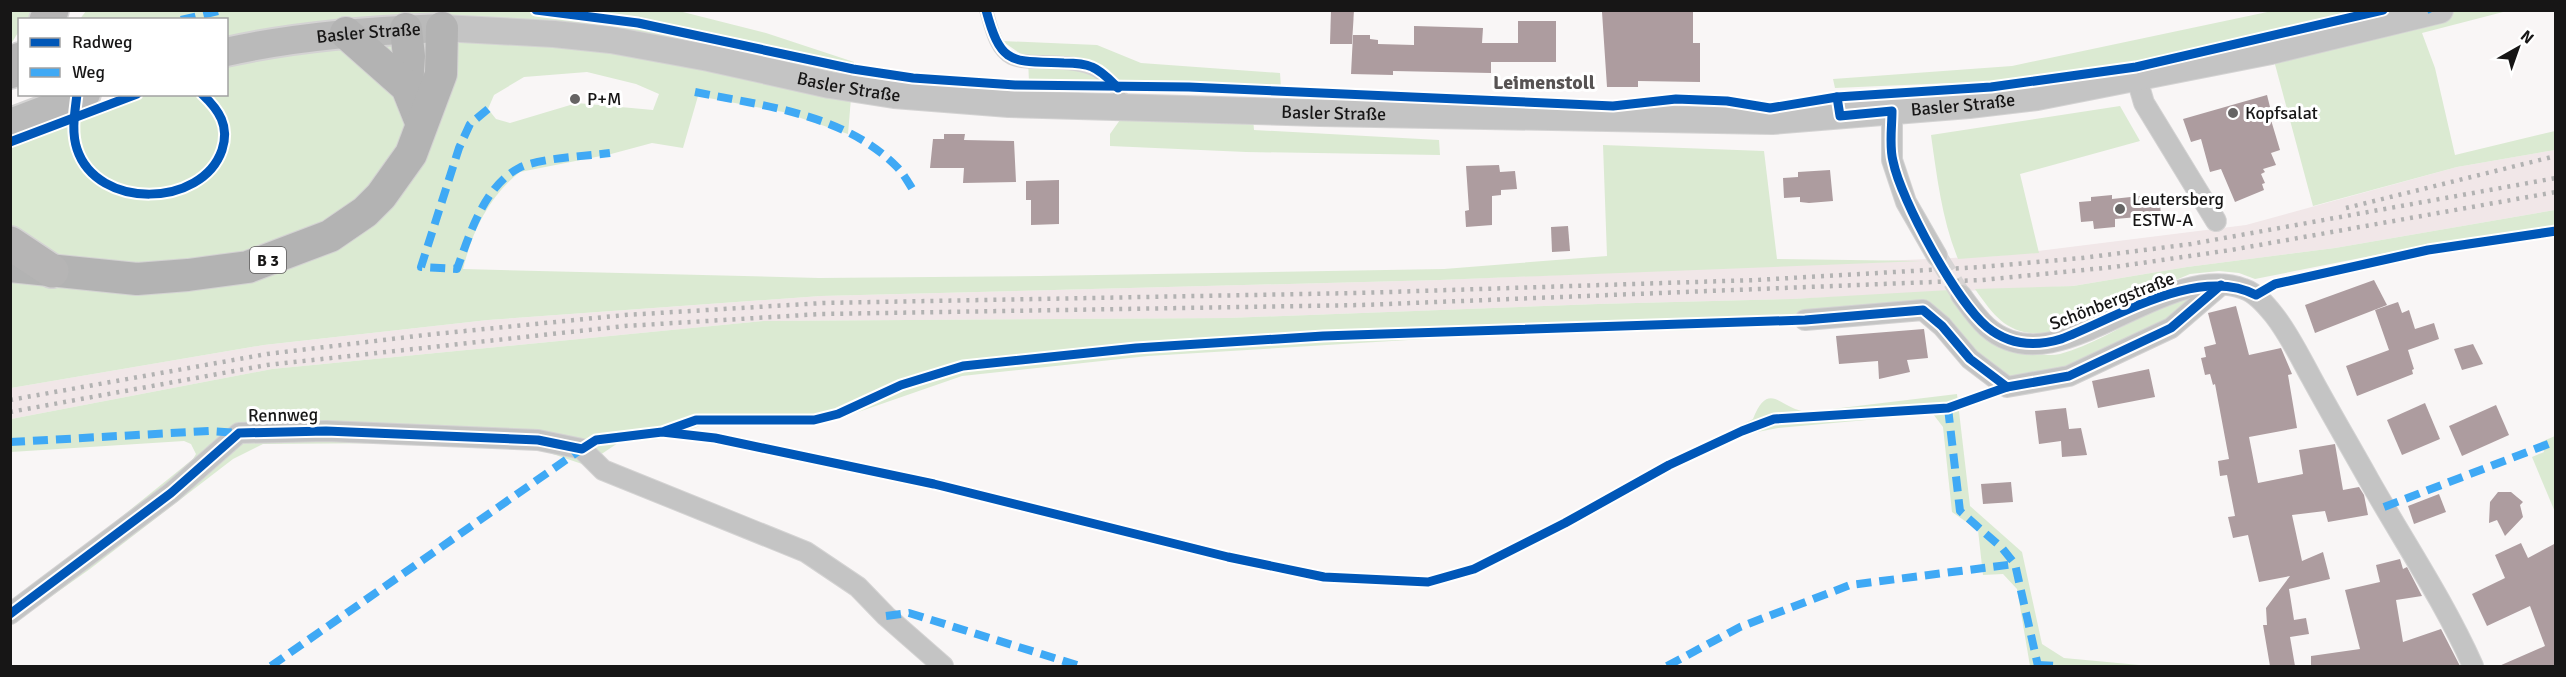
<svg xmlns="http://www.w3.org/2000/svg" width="2566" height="677" viewBox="0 0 2566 677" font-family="Signika,sans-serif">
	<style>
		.built { fill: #f1e7e8 }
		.green { fill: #dbead2; fill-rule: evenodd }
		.building { fill: #ad9c9f }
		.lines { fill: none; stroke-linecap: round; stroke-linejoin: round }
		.minor-tunnel { stroke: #d7d4d4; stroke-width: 20; stroke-dasharray: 20 10; stroke-linecap: butt }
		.service-casing { stroke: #d4d3d3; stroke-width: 14 }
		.minor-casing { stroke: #d4d3d3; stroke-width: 22 }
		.tertiary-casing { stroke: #d4d3d3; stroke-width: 28 }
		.secondary-casing { stroke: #d4d3d3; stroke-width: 32 }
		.primary-casing { stroke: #d4d3d3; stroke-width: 34 }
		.trunk-casing { stroke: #d4d3d3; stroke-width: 36 }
		.service { stroke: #c4c4c4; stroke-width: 10 }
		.minor { stroke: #c4c4c4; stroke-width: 20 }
		.tertiary { stroke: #c4c4c4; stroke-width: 26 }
		.secondary { stroke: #bababa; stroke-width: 28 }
		.primary { stroke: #b3b3b3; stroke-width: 32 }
		.trunk { stroke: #b6b5b5; stroke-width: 33 }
		.rail { stroke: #b2b2b2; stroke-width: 4.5; stroke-dasharray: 3 6; stroke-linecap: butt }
		.quiet { stroke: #3fa9f5; stroke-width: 8; stroke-dasharray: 15 8; stroke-linecap: butt }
		.cycleway-casing { stroke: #fff; stroke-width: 13 }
		.cycleway { stroke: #0057b8; stroke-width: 9 }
		.poi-dot { fill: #666464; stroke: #fff; stroke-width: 2 }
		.labels { text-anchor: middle; stroke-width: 6; stroke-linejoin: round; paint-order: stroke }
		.shield { fill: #fff; stroke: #5d5c5c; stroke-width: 1.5 }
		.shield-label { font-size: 16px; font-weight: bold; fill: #171616 }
		.street-label { font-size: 18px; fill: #171616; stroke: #fff }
		.poi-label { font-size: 18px; fill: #171616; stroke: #fff; text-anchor: start }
		.neighbourhood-label { font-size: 20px; font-weight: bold; fill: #575353; stroke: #fff }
	</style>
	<rect width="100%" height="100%" fill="#f9f6f6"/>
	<!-- built -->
	<path class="built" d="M2555,150V210L2335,248L2187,267L2073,286L1792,299L1598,304L1228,318L763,321L272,369L11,419V388L264,345L488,320L821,296L1440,280L1997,256L2246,225L2457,167Z"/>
	<!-- green -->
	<g class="green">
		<path d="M11,11H33L27,19L20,20L19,31L11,44Z"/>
		<path d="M86,11H679L766,33L854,62L848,134L783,112L698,96L683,148L652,143L611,154L520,172C489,196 472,232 463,269L819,278L1040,276L1444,269L1607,256L1603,145L1764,151L1777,259L1923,261L1440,280L821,296L488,320L264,345L11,388V147L122,106L118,95L226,94V20L80,19ZM587,72L636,84L659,94L653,110L577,103L510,123L496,119L488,109L494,95L524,77Z"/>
		<path d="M2272,11H2507L2422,33L2435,68L2455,155L2555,131V150L2457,167L2313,206L2269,42L2060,84L1953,94L1951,83L1835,88L1833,79L2012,66Z"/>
		<path d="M1002,41L1097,45L1141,63L1280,73L1281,88L1190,84L1029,82L1028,59Z"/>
		<path d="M2120,106L2140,141L2020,174L2039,253L1958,259C1942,220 1937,177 1931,135Z"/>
		<path d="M1127,110L1253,117L1254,130L1439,140L1440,155L1246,152L1110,146V134Z"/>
		<path d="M2555,210V235L2429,254L2426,245L2255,279L2239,273L2219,271L2190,274L2049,334C2008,335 1997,320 1975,289L2073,286L2187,267L2335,248Z"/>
		<path d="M1950,290C1970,327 1988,352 2032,354C2041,354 2051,356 2060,354C2090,346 2120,327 2148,314C2160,309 2179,297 2191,299L2189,306L2077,368L2027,377L2009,376L1992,368L1941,319L1694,330L1457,337L1148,356L962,376L841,418L812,426L707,424L659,439L618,443L585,465L544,451L509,448L407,443L263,444L233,459L90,569L11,625V606L193,459L196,454L191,444L184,441L11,452V419L272,369L763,321L1228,318L1598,304L1792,299Z"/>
		<path d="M1957,394L1970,506L2022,552L2042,644L2064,658L2150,666H2030L2017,589L2003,574L1983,575L1978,530L1952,512L1943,427L1933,414L1778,428L1747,434L1704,455L1700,446L1753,419C1768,381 1779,406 1802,411C1806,412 1811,411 1816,411Z"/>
		<path d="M2555,436V512L2532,457L2544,452L2541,442Z"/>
	</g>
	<!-- building -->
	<g class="building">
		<path d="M1331,10H1354L1352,44H1330Z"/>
		<path d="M1614,10H1693V43H1700V82L1638,81V87H1607L1602,12Z"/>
		<path d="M1518,21H1556V62H1491V73L1393,71V75L1351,74L1353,35H1370V39L1378,40V44L1414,45V26L1483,28L1482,43H1518Z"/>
		<path d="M2267,95L2273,119L2271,120L2280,150L2271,153L2276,165L2263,169L2265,172L2261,174L2265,183L2262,184L2264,190L2235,202L2221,169L2210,172L2201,139L2191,142L2183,119Z"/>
		<path d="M944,134H965L964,140L1014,141L1016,182L963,183L964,168H930L933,139H944Z"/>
		<path d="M1499,165L1500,172L1515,171L1517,189L1501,190V195L1492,196V225L1466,227L1465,211L1469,210L1466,166Z"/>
		<path d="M1830,170L1833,201L1809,203L1800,202V197L1784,198L1783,178L1798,177V172Z"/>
		<path d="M1059,180V224L1031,225V200H1026V181Z"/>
		<path d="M2159,194L2161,215L2115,219V227L2094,229L2093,221L2081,222L2079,202L2091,201V197L2112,195V199Z"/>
		<path d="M1568,226L1570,251L1552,252L1551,227Z"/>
		<path d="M2374,280L2387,305L2315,333L2305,305Z"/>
		<path d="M2398,302L2402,313L2409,310L2415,329L2434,323L2439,339L2408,350L2414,369L2412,370L2413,374L2357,396L2346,366L2389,350L2375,310Z"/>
		<path d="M2236,306L2249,355L2281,348L2292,374L2288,375L2297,428L2249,437L2258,483L2303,474L2299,450L2335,444L2343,490L2359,487L2364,495L2368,515L2328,522L2325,511L2292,515L2302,561L2323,552L2330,579L2289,589L2294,620L2306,618L2309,634L2290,637L2295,666H2270L2263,625H2267L2266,608L2290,576L2259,582L2248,535L2233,538L2228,517L2235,516L2227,475L2220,476L2218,461L2229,459L2215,384L2213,385L2210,374L2205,375L2201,358L2206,357L2204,347L2216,344L2208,313Z"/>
		<path d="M1924,329L1928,358L1907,360L1910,372L1879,379L1878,361L1839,364L1836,336Z"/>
		<path d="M2473,344L2483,364L2462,370L2454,349Z"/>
		<path d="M2149,369L2155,397L2098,408L2092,381Z"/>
		<path d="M2425,403L2440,439L2402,455L2387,420Z"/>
		<path d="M2496,405L2509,435L2462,456L2449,426Z"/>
		<path d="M2066,408L2069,429L2081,428L2087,455L2062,457L2061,441L2039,444L2035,411Z"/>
		<path d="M2011,482L2013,502L1983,504L1981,484Z"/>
		<path d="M2498,492H2511L2523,502L2520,505L2523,517L2505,536L2497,520L2489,523L2490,502Z"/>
		<path d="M2439,494L2446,512L2414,524L2408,506Z"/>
		<path d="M2521,543L2528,558L2556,543V666H2499L2545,646L2530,606L2487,626L2472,594L2505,578L2495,555Z"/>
		<path d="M2400,559L2403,569L2407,567L2422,596L2396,600L2403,642L2441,629L2460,666H2311V656L2360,649L2345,590L2380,582L2376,565Z"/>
	</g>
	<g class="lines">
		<!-- minor-tunnel -->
		<path class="minor-tunnel" d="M1937,256L1961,295"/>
		<!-- service casing -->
		<g class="service-casing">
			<path id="service" d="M986,10C991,26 995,50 1011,58C1019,62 1030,62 1039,62C1082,63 1105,63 1126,105"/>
		</g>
		<!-- minor casing -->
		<g class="minor-casing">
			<g id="minor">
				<path d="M2137,79L2144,103L2216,221"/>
				<path d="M1892,111V160L1906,202L1937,256"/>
				<path d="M1961,295C1969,306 1977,318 1987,327C2058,390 2162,258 2244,289C2256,293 2266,305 2274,315C2289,334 2300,357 2311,377C2330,412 2350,446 2369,480C2404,542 2444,601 2473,666"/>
				<path d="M1805,320L1923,310L1942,326L1970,359L2007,387L2069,376L2171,328L2221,285"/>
				<path d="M10,614L171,493L239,433L326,431L538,440L582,449L603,470L806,552L858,587L886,616L943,666"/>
			</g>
		</g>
		<!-- tertiary casing -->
		<g class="tertiary-casing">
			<g id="tertiary">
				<path id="s1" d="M442,28L554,34L611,40L709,58L830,85L894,95L1009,104L1320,113L1772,121L1969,105L2037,97L2271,51L2440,10"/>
			</g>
		</g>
		<!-- secondary casing -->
		<g class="secondary-casing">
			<g id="secondary">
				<path id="s2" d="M226,52C298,36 369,31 442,28"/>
				<path d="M10,123L86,94"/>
			</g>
		</g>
		<!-- primary casing -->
		<g class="primary-casing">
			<g id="primary">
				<path d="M406,29L409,56L407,87"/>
				<path d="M346,33L407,87L421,122"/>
				<path d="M10,266L137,279L188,275L248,267L330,236L365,212L381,196L411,154L441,74L442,28"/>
			</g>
		</g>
		<!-- trunk casing -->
		<g class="trunk-casing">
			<g id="trunk">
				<path d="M46,20L52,10"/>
				<path d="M10,72L20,59"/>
				<path d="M10,243L52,271"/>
			</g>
		</g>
		<!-- service -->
		<use href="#service" class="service"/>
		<!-- minor -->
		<use href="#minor" class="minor"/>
		<!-- tertiary -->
		<use href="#tertiary" class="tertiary"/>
		<!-- secondary -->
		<use href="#secondary" class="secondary"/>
		<!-- primary -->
		<use href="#primary" class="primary"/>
		<!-- trunk -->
		<use href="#trunk" class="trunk"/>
		<!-- rail -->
		<g class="rail">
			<path d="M2346,208L2556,156"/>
			<path d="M10,400L267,354L425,335L625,315L823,303L1358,293L1756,280L1981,267L2082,258L2191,244L2556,178"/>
			<path d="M10,412L267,365L625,326L821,314L1362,305L1982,280L2114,267L2231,250L2556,192"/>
		</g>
		<!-- quiet -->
		<g class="quiet">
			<path d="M2431,10L2432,12"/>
			<path d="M181,20L223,10"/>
			<path d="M695,92C764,106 845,114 897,167C903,173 908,182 913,190"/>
			<path d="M488,109L470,124L459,148L421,267L457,269C469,236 484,186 519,168C538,158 587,156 610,153"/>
			<path d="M1948,408L1960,511L2002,548L2015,564L2038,666"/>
			<path d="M10,442L209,431L239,433"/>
			<path d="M2384,507L2556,441"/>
			<path d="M886,616L909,613L1080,666"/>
			<path d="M2038,665L2060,666"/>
			<path d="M271,666L583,448"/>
			<path d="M1667,666L1740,627L1850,585L2015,564"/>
		</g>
		<!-- cycleway casing -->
		<g class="cycleway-casing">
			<g id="cycleway">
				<path d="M536,10L638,23L853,69L913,78L1015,85L1189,87L1613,106L1676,99L1727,101L1770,108L1837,97L1991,87L2136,67L2383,10"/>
				<path d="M986,10C1001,66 1011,61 1064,63C1073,63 1083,63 1092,67C1102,71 1110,80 1118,88"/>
				<path d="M77,94C75,112 71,131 77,149C97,210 202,208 222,150C230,126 219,110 202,94"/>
				<path d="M1837,97L1840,116L1892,111C1892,127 1889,146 1893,161C1901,201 1957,302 1987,327C2009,345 2035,347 2061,339C2116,318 2198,265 2256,295L2275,284L2428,250L2556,231"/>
				<path d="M10,142L137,94"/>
				<path d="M665,431L696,420H814L838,414L901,385L963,366L1136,348L1323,336L1805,320L1923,310L1942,326L1970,359L2007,387"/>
				<path d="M10,614L171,493L239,433L326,431L538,440L582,449L596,440L662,432L715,438L934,484L1228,557L1324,577L1428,582L1474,569L1565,523L1669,465L1742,431L1774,419L1948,408L2007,387L2069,376L2171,328L2221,285"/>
			</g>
		</g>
		<!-- cycleway -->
		<use href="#cycleway" class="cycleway"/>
	</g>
	<!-- markers -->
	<g class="poi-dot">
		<circle cx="575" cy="99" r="6"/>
		<circle cx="2233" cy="113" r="6"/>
		<circle cx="2120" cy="209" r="6"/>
	</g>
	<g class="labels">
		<!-- shield labels -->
		<rect class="shield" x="250" y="247" width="36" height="26" rx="4.5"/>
		<g class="shield-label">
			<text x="268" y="266">B 3</text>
		</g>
		<!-- street labels -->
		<g class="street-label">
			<text dy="6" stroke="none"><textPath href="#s2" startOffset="144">Basler Straße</textPath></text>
			<text dy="6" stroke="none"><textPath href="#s1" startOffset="412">Basler Straße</textPath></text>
			<text dy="6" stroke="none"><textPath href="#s1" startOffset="1528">Basler Straße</textPath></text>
			<text dy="6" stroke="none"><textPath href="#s1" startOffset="898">Basler Straße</textPath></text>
			<text transform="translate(2112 301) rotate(-21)" y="6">Schönbergstraße</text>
			<text transform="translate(283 415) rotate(-1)" y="6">Rennweg</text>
		</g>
		<!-- poi labels -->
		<g class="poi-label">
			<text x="587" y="105">P+M</text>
			<text x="2245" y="119">Kopfsalat</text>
			<text x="2132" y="205">Leutersberg<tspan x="2132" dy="21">ESTW-A</tspan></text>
		</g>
		<!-- neighbourhood labels -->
		<g class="neighbourhood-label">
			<text x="1544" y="89">Leimenstoll</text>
		</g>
	</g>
	<!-- border -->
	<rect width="2566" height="677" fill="none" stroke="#171616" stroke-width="24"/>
	<!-- legend -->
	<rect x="18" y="18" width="210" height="78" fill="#ffffff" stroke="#a2a2a2" stroke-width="1.5"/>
	<rect x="30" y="38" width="30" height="9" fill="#0057b8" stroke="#a2a2a2" stroke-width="1.5"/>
	<text x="72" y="48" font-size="18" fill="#171616">Radweg</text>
	<rect x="30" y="68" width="30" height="9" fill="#3fa9f5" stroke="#a2a2a2" stroke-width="1.5"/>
	<text x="72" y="78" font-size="18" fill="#171616">Weg</text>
	<!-- north arrow -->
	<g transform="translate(2518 48) rotate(40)" stroke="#ffffff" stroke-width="4.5" paint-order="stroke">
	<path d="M0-4.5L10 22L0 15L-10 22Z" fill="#171616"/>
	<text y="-9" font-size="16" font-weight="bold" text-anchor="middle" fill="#171616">N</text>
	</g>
</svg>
